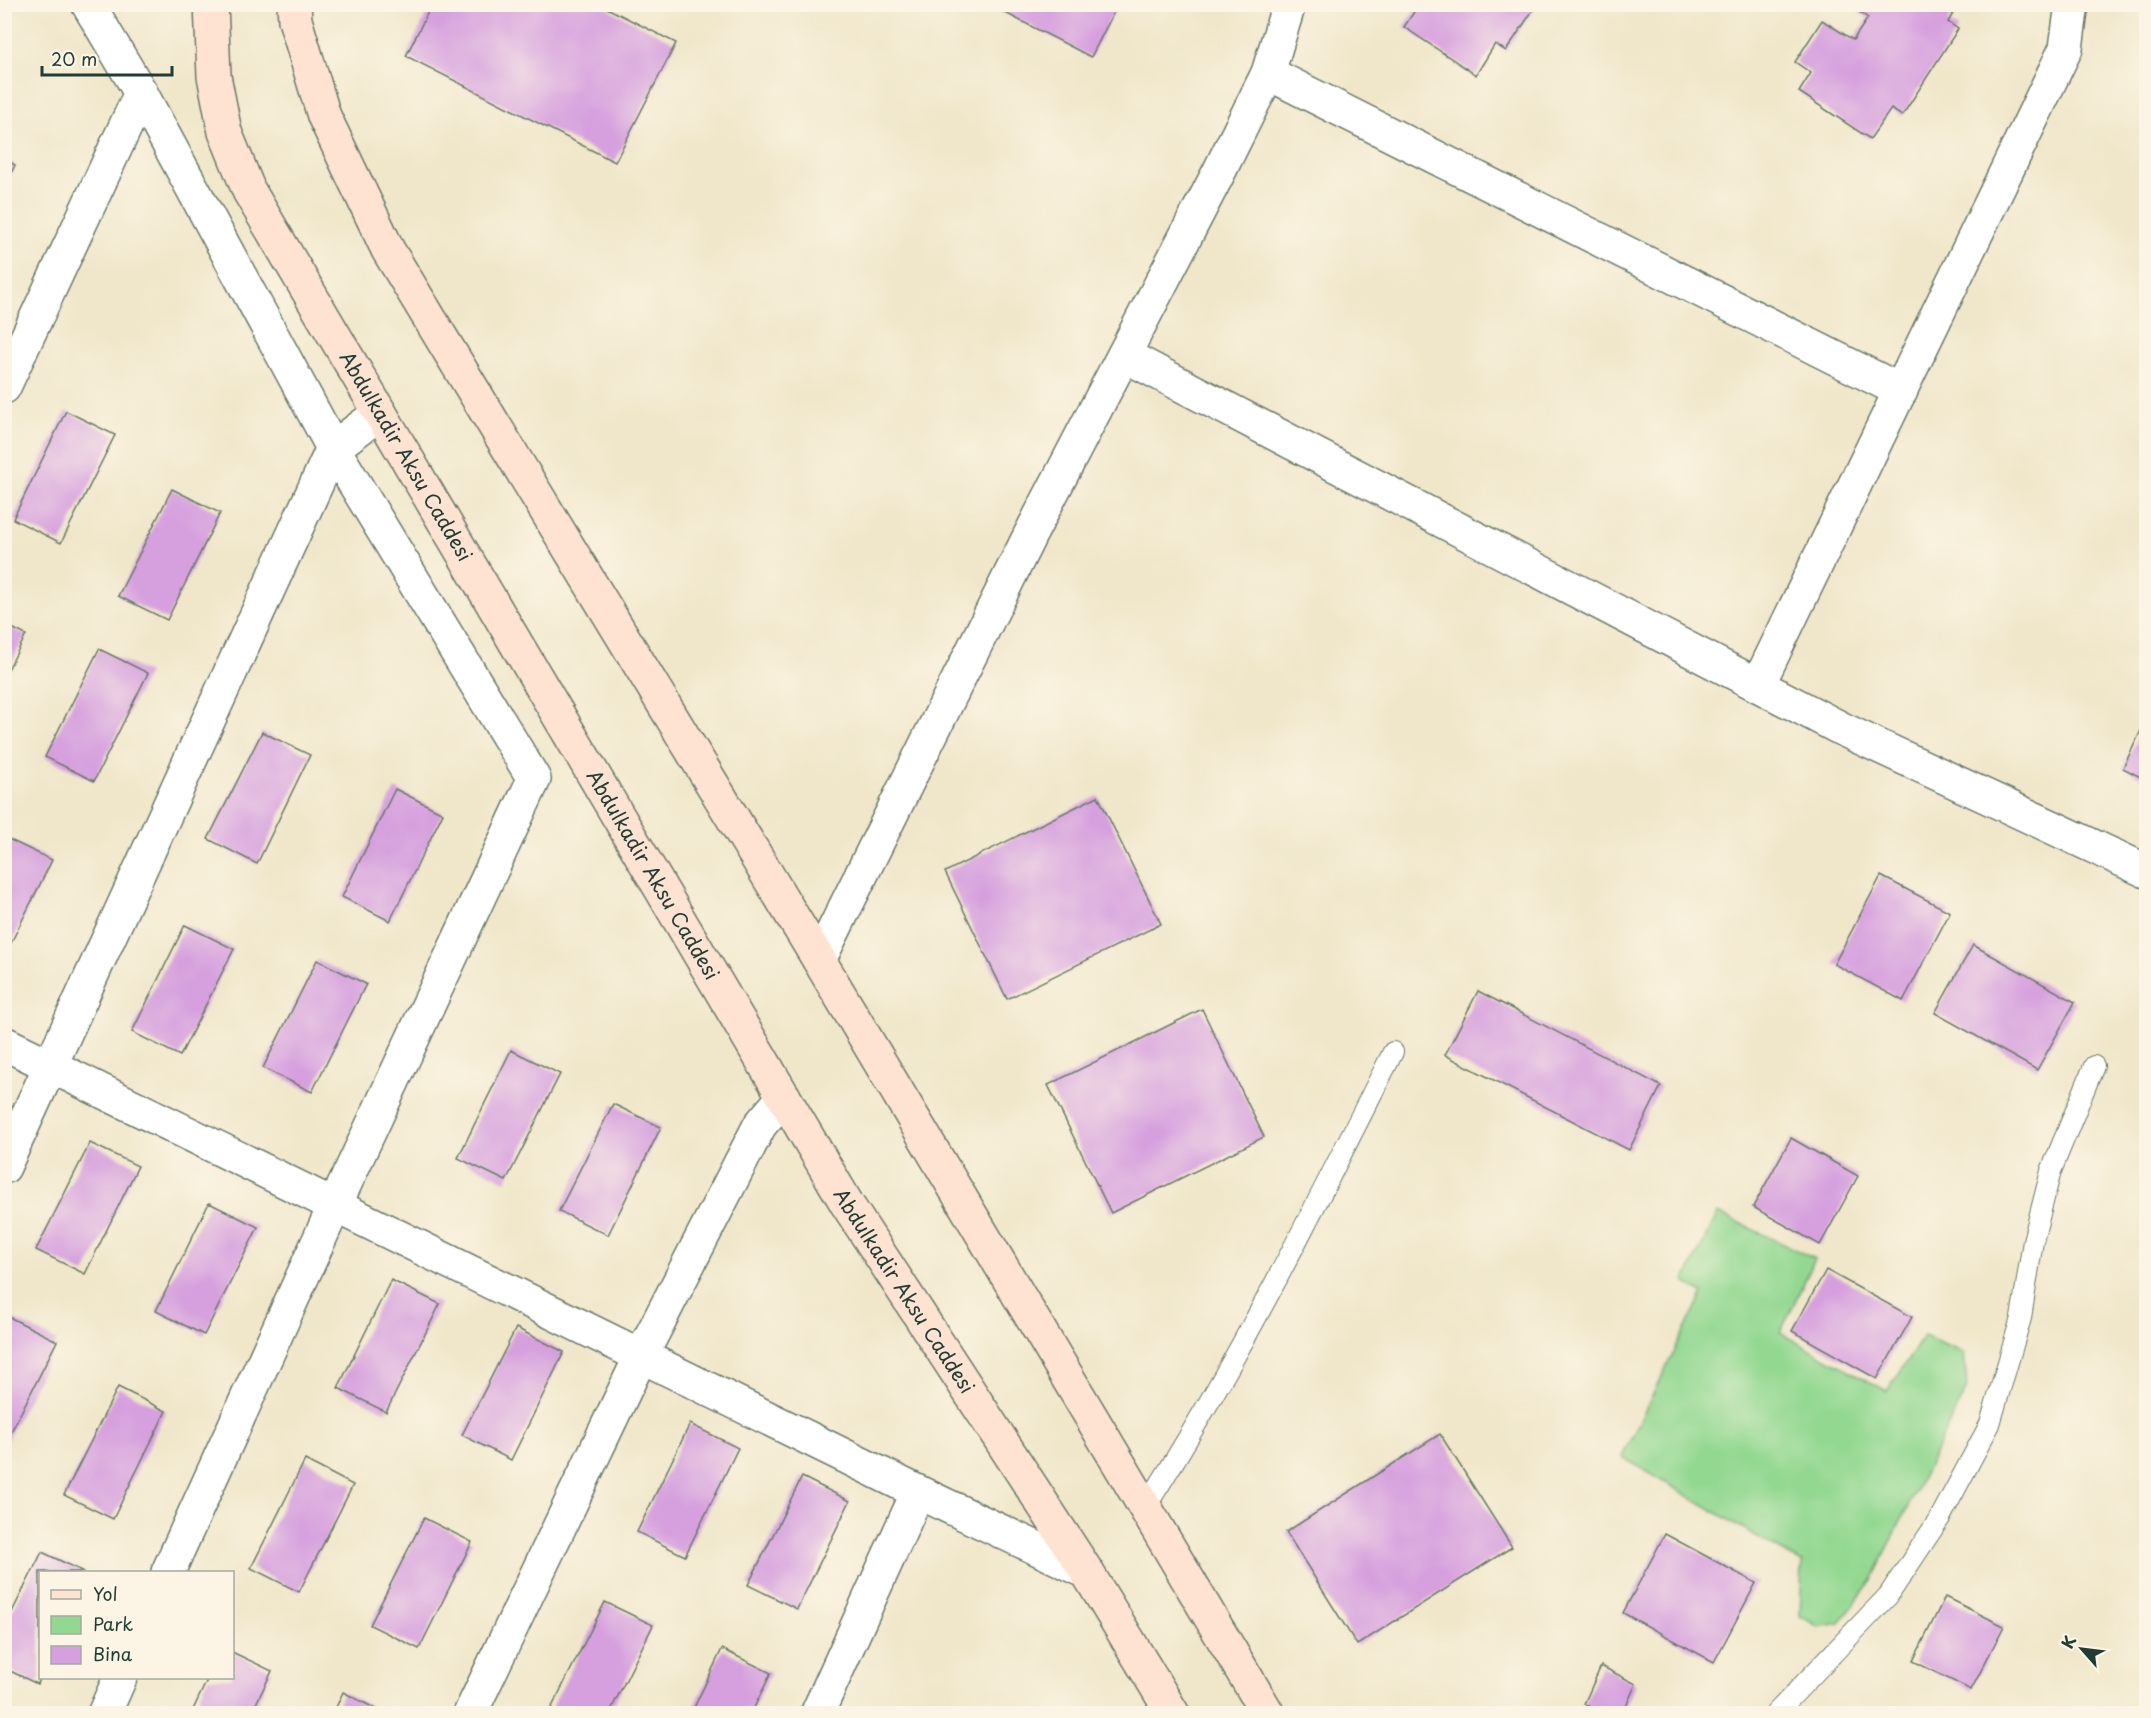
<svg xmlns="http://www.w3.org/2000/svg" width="2151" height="1718" viewBox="0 0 2151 1718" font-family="'Playpen Sans',sans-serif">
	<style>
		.green { fill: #93d891; stroke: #598a62; stroke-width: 1.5 }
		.building { fill: #d6a0de }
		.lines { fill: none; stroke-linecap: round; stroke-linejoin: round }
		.lane-casing { stroke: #687868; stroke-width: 22 }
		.street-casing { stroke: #687868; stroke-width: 36 }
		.secondary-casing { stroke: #687868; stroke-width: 36 }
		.lane { stroke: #fff; stroke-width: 20 }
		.street { stroke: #fff; stroke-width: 33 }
		.secondary { stroke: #fee3d2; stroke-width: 33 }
		.labels { text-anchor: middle; stroke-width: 6; stroke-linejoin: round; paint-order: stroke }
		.street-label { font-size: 20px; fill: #1f3d34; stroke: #fcf5e5 }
	</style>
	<rect width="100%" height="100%" fill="#fcf5e5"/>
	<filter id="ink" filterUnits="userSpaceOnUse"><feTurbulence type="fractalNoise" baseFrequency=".0167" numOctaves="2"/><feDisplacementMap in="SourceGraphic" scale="12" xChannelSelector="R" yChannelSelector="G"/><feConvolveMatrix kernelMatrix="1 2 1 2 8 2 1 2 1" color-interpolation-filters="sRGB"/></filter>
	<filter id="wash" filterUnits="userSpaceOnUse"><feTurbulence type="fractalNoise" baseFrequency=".008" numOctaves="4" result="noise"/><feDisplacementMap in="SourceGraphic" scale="24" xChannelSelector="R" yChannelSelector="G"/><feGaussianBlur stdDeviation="1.35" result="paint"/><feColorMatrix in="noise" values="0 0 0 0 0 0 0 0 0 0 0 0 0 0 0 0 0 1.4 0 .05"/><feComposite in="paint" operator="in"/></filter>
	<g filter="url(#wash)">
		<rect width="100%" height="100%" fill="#f0e7ca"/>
		<!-- green -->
		<path class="green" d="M1718,1213L1815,1259L1780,1333L1887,1391L1924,1336L1964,1353L1967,1387L1873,1578L1840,1623L1819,1627L1800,1616L1802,1563L1622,1457L1703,1293L1684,1282Z"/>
		<g id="blocks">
			<!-- building -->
			<g class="building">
				<path d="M432,4H599L676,43L615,162L406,56Z"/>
				<path d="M988,4H1118L1091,57Z"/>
				<path d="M1410,4H1537L1506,51L1495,44L1476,75L1404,27L1416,9Z"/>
				<path d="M1847,4H1959L1948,22L1958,29L1902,116L1891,109L1870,139L1799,92L1811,73L1795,62L1822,20L1853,40L1868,18Z"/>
				<path d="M5,159L15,165L5,186Z"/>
				<path d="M66,411L115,435L61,543L13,519Z"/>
				<path d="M172,489L220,513L167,620L118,596Z"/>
				<path d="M4,624L26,635L4,677Z"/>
				<path d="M99,649L148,673L94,781L45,757Z"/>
				<path d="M2146,720V780L2123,768Z"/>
				<path d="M262,732L310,755L257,864L208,839Z"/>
				<path d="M395,789L443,813L390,921L342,897Z"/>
				<path d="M1098,796L1161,924L1007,999L945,872Z"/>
				<path d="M4,837L52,860L4,957Z"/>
				<path d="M1881,876L1950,912L1903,1001L1834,964Z"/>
				<path d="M185,925L234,949L180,1056L132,1032Z"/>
				<path d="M1973,945L2075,1002L2037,1070L1935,1013Z"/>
				<path d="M317,960L366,984L312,1092L263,1068Z"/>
				<path d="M1478,991L1661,1086L1629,1150L1445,1055Z"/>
				<path d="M1202,1009L1264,1137L1111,1213L1048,1085Z"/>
				<path d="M511,1050L560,1074L506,1181L458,1158Z"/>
				<path d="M613,1104L661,1127L608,1235L559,1211Z"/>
				<path d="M1791,1138L1858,1176L1820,1245L1753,1207Z"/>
				<path d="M90,1143L138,1166L85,1274L36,1250Z"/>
				<path d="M209,1203L258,1227L204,1335L156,1311Z"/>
				<path d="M1826,1270L1912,1317L1877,1379L1792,1331Z"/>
				<path d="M391,1280L440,1304L386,1412L338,1388Z"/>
				<path d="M9,1317L57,1341L4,1446V1326Z"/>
				<path d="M516,1328L564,1352L511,1460L462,1435Z"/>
				<path d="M118,1387L166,1411L113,1519L64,1495Z"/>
				<path d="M690,1424L738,1448L685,1556L637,1532Z"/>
				<path d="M1440,1434L1512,1547L1357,1645L1286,1532Z"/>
				<path d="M305,1460L353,1485L299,1592L251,1568Z"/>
				<path d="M802,1477L850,1501L797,1609L748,1585Z"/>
				<path d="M424,1518L472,1542L419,1649L370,1625Z"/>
				<path d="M1665,1534L1756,1583L1714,1662L1623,1613Z"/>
				<path d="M42,1552L84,1572H40V1677L37,1684L4,1668V1628Z"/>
				<path d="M1945,1597L2004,1626L1971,1690L1913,1661Z"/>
				<path d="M605,1602L653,1625L609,1714H559L551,1709Z"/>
				<path d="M722,1649L771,1673L751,1714H691Z"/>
				<path d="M232,1652L272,1671L251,1714H191L208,1678H232Z"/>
				<path d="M1601,1666L1636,1684L1622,1714H1604L1584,1704Z"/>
				<path d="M343,1692L386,1714H333Z"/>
			</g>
		</g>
	</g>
	<g filter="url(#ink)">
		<use href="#blocks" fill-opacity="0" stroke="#687868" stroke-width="1.5"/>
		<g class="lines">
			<!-- lane casing -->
			<g class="lane-casing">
				<g id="lane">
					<path d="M1145,1508C1238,1362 1315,1207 1393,1052"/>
					<path d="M1775,1714L1888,1596L1940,1518L1990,1424L2021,1318L2033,1241L2051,1171L2094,1066"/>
				</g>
			</g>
			<!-- street casing -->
			<g class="street-casing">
				<g id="street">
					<path d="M88,4L141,93L333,448L534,779L335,1205L168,1572"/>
					<path d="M1268,73L1901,391"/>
					<path d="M1124,355L1842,729L2146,871"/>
					<path d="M4,387L141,93"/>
					<path d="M1758,685L2066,48L2072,4"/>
					<path d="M819,960L1030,535L1218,174L1268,73L1289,4"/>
					<path d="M4,1043L918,1492L1087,1572"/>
					<path d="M4,1167L333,448L380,413"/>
					<path d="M104,1714L120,1678"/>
					<path d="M470,1714L641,1356L760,1125L784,1097"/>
					<path d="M817,1714L918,1492"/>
				</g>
			</g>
			<!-- secondary casing -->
			<g class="secondary-casing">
				<g id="secondary">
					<path id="s1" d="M211,4L214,76L225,132L249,191L847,1204L1087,1572L1173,1714"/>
					<path d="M294,4L295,20L324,116L388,250L819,960L1268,1714"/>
				</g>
			</g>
			<!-- lane -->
			<use href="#lane" class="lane"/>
			<!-- street -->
			<use href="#street" class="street"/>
			<!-- secondary -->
			<use href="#secondary" class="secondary"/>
		</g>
	</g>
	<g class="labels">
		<!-- street labels -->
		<g class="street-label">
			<text dy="7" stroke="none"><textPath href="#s1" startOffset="501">Abdulkadir Aksu Caddesi</textPath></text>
			<text dy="7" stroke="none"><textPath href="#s1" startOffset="987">Abdulkadir Aksu Caddesi</textPath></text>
			<text dy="7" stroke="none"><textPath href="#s1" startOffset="1473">Abdulkadir Aksu Caddesi</textPath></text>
		</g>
	</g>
	<!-- margin -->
	<rect width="2151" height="1718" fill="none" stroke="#fcf5e5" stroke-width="24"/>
	<!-- legend -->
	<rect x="39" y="1571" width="195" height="108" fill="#fcf5e5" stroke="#a4ab9e" stroke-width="1.5"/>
	<rect x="51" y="1590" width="30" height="9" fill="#fee3d2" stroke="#a4ab9e" stroke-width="1.5"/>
	<text x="93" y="1601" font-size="18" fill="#1f3d34">Yol</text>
	<rect x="51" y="1616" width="30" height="18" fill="#93d891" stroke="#a4ab9e" stroke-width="1.5"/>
	<text x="93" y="1631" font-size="18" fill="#1f3d34">Park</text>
	<rect x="51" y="1646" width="30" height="18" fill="#d6a0de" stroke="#a4ab9e" stroke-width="1.5"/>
	<text x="93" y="1661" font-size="18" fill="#1f3d34">Bina</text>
	<!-- north arrow -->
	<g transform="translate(2082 1649) rotate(298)" stroke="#fcf5e5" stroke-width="4.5" paint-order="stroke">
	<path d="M0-4.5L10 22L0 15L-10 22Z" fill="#1f3d34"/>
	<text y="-9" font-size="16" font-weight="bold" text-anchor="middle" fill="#1f3d34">K</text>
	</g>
	<!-- scale -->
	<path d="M42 66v9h130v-9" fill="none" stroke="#1f3d34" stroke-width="3"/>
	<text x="51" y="66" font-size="18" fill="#1f3d34" stroke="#fcf5e5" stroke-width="4.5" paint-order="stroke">20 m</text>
</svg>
